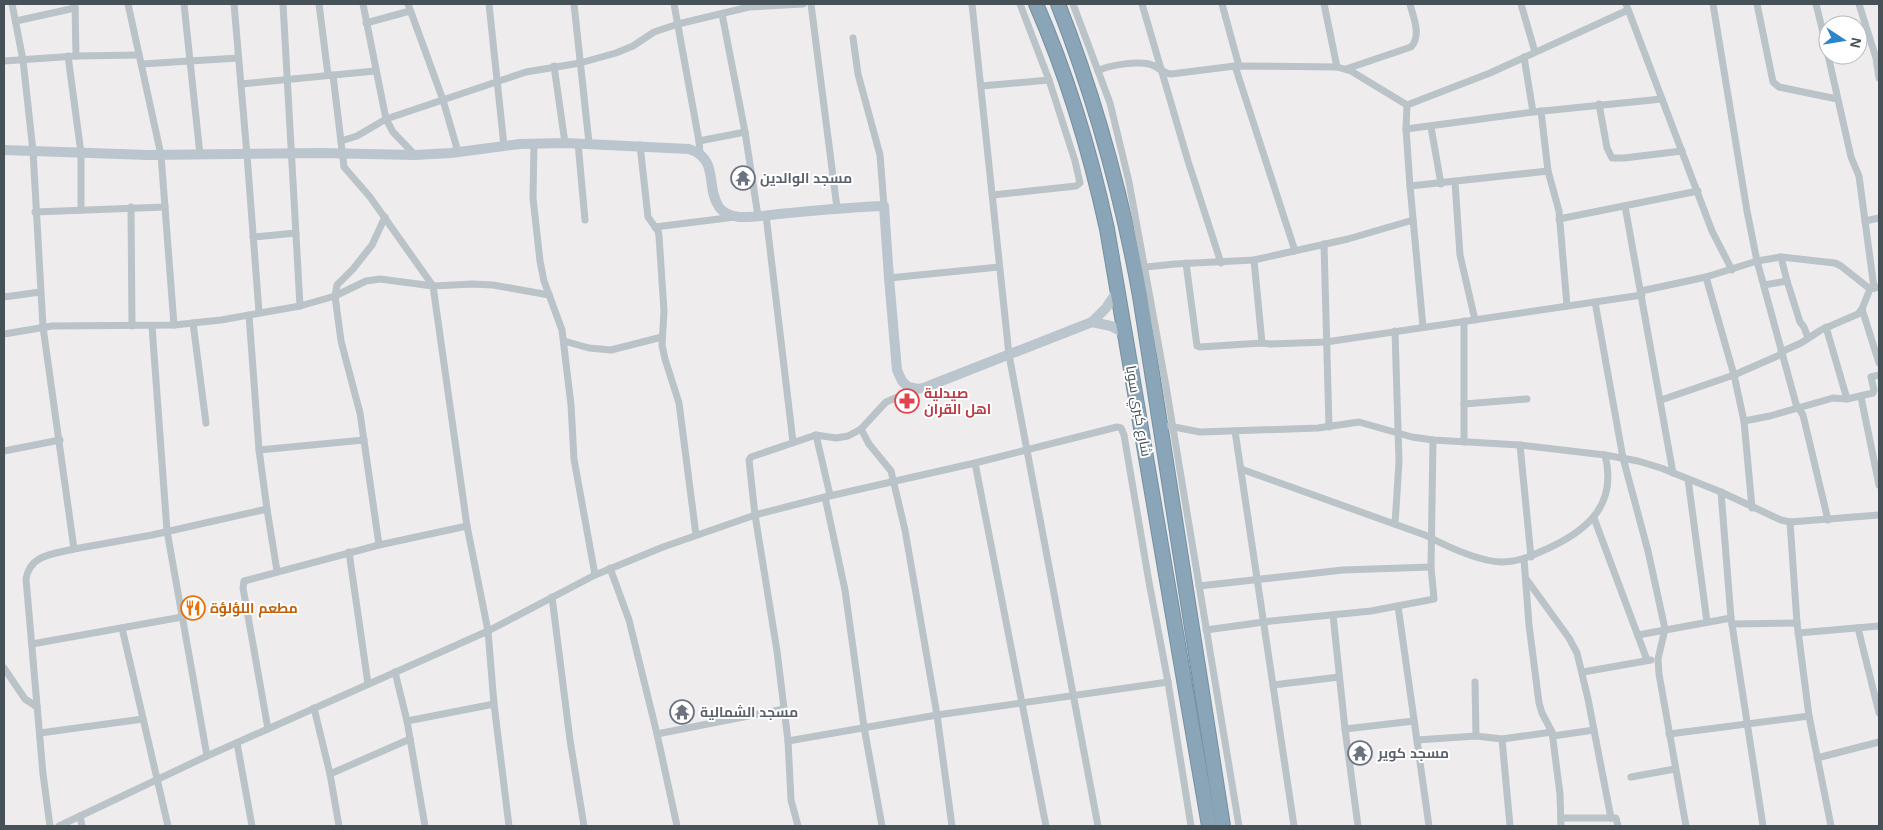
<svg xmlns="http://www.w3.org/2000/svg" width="1883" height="830" viewBox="0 0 1883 830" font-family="Arial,Cairo,sans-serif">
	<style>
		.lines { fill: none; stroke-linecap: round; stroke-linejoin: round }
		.highway-casing { stroke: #7490a2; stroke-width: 16 }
		.street { stroke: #b9c3c8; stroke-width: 7 }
		.secondary { stroke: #bac5cd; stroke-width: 10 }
		.highway { stroke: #89a5b7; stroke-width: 14 }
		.labels { text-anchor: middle; stroke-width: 4; stroke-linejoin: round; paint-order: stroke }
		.worship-label { font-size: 14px; font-weight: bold; fill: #5b616d; stroke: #fff; text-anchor: start }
		.health-label { font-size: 14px; font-weight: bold; fill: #be3a42; stroke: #fff; text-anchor: start }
		.street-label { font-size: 14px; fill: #475258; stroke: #fff }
		.food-label { font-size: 14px; font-weight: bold; fill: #c56008; stroke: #fff; text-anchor: start }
	</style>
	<rect width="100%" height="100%" fill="#efeced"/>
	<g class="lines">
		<!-- highway casing -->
		<g class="highway-casing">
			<g id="highway">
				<path d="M1036,4C1068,77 1090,151 1107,229L1209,826"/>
				<path d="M1058,4C1095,98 1122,196 1140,296L1223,826"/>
			</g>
		</g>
		<!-- street -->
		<g class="street">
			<path d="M12,4L23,60L33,151L43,327L74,549C54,554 30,554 26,579L43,774L50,826"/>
			<path d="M75,4L76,56"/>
			<path d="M128,4L161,155L174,325"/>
			<path d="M184,4L200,155"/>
			<path d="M234,4L247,155L259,312"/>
			<path d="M283,4L300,306"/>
			<path d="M319,4L328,75"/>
			<path d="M363,4L386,119L393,132L415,155"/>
			<path d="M408,4L443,100L458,152"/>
			<path d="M489,4L504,146"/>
			<path d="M574,4L589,143"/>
			<path d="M674,4L699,141L700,154"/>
			<path d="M811,4L837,208"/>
			<path d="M972,4L1009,355L1098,826"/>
			<path d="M1073,4L1110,103L1129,182L1166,386L1239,826"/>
			<path d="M1142,4L1188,161L1221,263"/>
			<path d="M1222,4L1239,66"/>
			<path d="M1324,4L1337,67"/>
			<path d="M1521,4L1535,52"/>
			<path d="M1626,4L1712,231L1732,270"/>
			<path d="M1713,4L1747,211L1757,261L1796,404L1803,415L1828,520"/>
			<path d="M1757,4L1773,82L1779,87L1837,99"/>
			<path d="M1816,4L1828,53"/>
			<path d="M1859,4L1876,58L1879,78"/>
			<path d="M16,21L75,8"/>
			<path d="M366,23L410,11"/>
			<path d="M853,38L858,74L880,155L884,206"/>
			<path d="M1828,55L1851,157L1859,176L1874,288"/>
			<path d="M68,56L81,153V210"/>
			<path d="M1524,57L1533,112L1662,99"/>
			<path d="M4,61L76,56L139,55"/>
			<path d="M142,64L238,58"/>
			<path d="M554,66L565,143"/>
			<path d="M1235,66L1295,251"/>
			<path d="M1346,69L1411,47C1422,35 1413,17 1410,4"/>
			<path d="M1098,71C1108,65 1137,61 1149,64C1157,66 1163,73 1171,74L1235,66L1337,67L1351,71L1407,105"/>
			<path d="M333,75L344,167L370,197L433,286L467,526L488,631L494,704L509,826"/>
			<path d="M241,84L375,71"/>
			<path d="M981,86L1049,80"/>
			<path d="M1599,104L1607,148L1612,158H1624L1682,151"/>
			<path d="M1407,105L1490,73L1628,10"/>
			<path d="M1407,105L1406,129L1410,186L1423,327"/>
			<path d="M1431,127L1441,184"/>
			<path d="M1406,129L1533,112"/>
			<path d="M745,132L758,216"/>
			<path d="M341,141L357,136L386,119L526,72L580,63L616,53L633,46L654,32L678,24L749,7L803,4"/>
			<path d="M699,141L745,132L722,14"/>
			<path d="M534,143L533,198L540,261L544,281L562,330L571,405L574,459L595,575"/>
			<path d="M578,143L585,220"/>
			<path d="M640,145L648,217L658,231L659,236L664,311L662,345L665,359L679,403L696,535"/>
			<path d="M1548,171L1559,211L1567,306"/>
			<path d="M1455,182L1460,255L1475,320"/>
			<path d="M1410,186L1548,171L1541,111"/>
			<path d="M993,195L1076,186L1080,183L1075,161L1049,80L1020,4"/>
			<path d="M1625,206L1673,473"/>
			<path d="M131,207L132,326"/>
			<path d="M35,212L165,207"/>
			<path d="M766,215L793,442"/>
			<path d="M1559,219L1698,191"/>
			<path d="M1865,221L1879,218"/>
			<path d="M655,227L735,217"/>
			<path d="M253,237L296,233"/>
			<path d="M1324,244L1329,427"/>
			<path d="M1781,257L1787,281L1800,322L1804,327L1808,338"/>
			<path d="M1254,260L1262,343"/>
			<path d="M1186,263L1197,346L1200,347L1262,343L1270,344L1326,342L1642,295"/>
			<path d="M1146,267L1175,264L1254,260L1348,239L1413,220"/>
			<path d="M1706,277L1734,375L1744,421L1752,508"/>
			<path d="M889,278L999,267"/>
			<path d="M1764,285L1787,281"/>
			<path d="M1641,291L1706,277L1757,261L1781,257L1835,263L1841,266L1870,289"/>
			<path d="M4,297L40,292"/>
			<path d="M1595,302L1623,458L1648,551L1665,629L1658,659L1659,674L1686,826"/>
			<path d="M1862,309L1879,363"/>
			<path d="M249,315L259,450L267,509L277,571"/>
			<path d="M193,323L206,423"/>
			<path d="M152,326L167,531L207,756"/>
			<path d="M1826,327L1847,399"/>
			<path d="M4,334L52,326L174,325L221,320L300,306L335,296L366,281L380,279L433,286L472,284L493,285L549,295"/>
			<path d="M564,341L589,348L611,350L662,337"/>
			<path d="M1781,352L1801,343L1821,330L1858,314L1862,309L1870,289L1879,287"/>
			<path d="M1861,397L1879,485"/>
			<path d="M1661,400L1734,375L1782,354"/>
			<path d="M1464,404L1527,399"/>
			<path d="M1744,421L1770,416L1833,398L1847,399L1873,393L1874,390L1871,377L1879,375"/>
			<path d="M1169,426L1200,432L1318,428L1359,422L1412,437L1433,440L1520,445L1605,455L1638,461L1661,468L1721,492L1781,520L1790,522L1879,515"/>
			<path d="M861,429L869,444L891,471L905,530L937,715L952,826"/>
			<path d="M1235,431L1294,826"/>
			<path d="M816,435L830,495"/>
			<path d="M1464,442V321"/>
			<path d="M1520,445L1531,557"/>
			<path d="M259,450L364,440"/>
			<path d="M4,451L60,440"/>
			<path d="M975,463L1046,826"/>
			<path d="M1241,469L1425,535C1446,546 1477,561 1501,562C1519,562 1534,555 1551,547C1591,528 1617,502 1605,455"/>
			<path d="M1688,479L1707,622"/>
			<path d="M1721,492L1731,618L1763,826"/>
			<path d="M825,497L845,590L864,727L882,826"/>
			<path d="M1594,518L1647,660"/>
			<path d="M1790,522L1797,623L1809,716L1831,826"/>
			<path d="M1395,524L1399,462L1395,331"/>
			<path d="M379,545L360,413L341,341L335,296L337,285L353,269L372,245L385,217"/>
			<path d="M74,549L152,535L267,509"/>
			<path d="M349,552L368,684"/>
			<path d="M1524,559L1529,625L1539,703L1542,713L1552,732L1560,794L1561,826"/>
			<path d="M610,568L629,620L657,734L784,709"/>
			<path d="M1527,580L1569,638L1577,653L1588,699L1611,818"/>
			<path d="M1199,586L1343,570L1431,567"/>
			<path d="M552,597L570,740L584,826"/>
			<path d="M1398,606L1429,826"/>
			<path d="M1333,615L1345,729L1358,826"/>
			<path d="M1732,624L1797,623"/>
			<path d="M122,628L168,826"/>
			<path d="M1858,628L1879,713"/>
			<path d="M1206,630L1271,621L1371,611L1434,599L1431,567L1433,440"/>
			<path d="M1798,633L1879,626"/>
			<path d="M1638,635L1731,618"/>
			<path d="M32,644L182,617"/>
			<path d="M4,668L25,699L37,707"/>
			<path d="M395,672L407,721L425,826"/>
			<path d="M1583,672L1651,660"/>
			<path d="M1475,682L1476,736"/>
			<path d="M1273,685L1339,677"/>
			<path d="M314,708L330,774L339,826"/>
			<path d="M407,721L494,704"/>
			<path d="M268,729L243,588L244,581L379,545L467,526"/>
			<path d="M1345,729L1414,721"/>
			<path d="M40,733L143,719"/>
			<path d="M657,734L677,826"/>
			<path d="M1669,734L1809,716"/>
			<path d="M1553,736L1594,730"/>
			<path d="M1502,739L1510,826"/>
			<path d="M1417,740L1476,736L1502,739L1552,732"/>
			<path d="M788,741L937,715L1168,682"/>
			<path d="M237,743L252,826"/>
			<path d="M1817,758L1879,742"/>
			<path d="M330,774L410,739"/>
			<path d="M1631,777L1675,769"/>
			<path d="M80,816L82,826"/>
			<path d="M1561,818H1616L1618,826"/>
			<path d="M59,826L207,756L488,631L595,575L663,547L755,515L825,497L975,463L1117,427L1121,428L1124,435L1149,582L1168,682L1191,826"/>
			<path d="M798,826L791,800L788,741L777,651L755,515L749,460L751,457L816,435L836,438L848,436L861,429L886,402L916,389"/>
		</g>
		<!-- secondary -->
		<g class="secondary">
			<path d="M4,150L148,155L321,153L415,155L451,153L520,144L565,143L689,149C720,159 705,187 719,207C723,213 731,216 739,217C755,218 773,214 789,213C821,210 852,207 884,206L889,278L897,370L902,381L908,387L918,389L926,387L1092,322L1106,308L1118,290"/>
			<path d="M1092,322L1111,326L1126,334"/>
		</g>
		<!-- highway -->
		<use href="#highway" class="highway"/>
	</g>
	<!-- icons -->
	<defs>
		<g id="temple-ring" transform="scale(1.25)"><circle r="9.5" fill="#fff" stroke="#6b7280" stroke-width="1.5"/><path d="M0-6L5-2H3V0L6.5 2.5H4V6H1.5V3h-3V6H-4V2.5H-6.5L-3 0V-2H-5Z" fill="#6b7280"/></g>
		<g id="pharmacy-ring" transform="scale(1.25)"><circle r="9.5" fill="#fff" stroke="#e0444e" stroke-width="1.5"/><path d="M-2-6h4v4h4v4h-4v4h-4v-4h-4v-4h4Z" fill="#e0444e"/></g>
		<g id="restaurant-ring" transform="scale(1.25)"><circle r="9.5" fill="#fff" stroke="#e8710a" stroke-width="1.5"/><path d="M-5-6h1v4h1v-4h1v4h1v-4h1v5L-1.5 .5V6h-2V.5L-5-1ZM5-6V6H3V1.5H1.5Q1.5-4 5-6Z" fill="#e8710a"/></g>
	</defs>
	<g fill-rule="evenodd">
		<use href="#temple-ring" x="743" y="178"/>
		<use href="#pharmacy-ring" x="907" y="401"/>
		<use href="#restaurant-ring" x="193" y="608"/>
		<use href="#temple-ring" x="682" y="712"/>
		<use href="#temple-ring" x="1360" y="753"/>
	</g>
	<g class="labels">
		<!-- worship labels -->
		<g class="worship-label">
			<text x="760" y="183">مسجد الوالدين</text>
			<text x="700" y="717">مسجد الشمالية</text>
			<text x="1378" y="758">مسجد كوير</text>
		</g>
		<!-- health labels -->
		<g class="health-label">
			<text x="924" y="398">صيدلية<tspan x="924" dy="16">اهل القران</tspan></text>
		</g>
		<!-- street labels -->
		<g class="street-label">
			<text transform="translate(1139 411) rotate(80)" y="5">شارع كبري سوبا</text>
		</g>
		<!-- food labels -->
		<g class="food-label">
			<text x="210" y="613">مطعم اللؤلؤة</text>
		</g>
	</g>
	<!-- border -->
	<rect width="1883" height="830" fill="none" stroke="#475258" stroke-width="10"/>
	<!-- north arrow -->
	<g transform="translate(1843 40) rotate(102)"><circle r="24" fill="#ffffff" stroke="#b5babc"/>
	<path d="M0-4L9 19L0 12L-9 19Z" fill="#2b85ca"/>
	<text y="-8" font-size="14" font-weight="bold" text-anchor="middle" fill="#475258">N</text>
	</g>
</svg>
